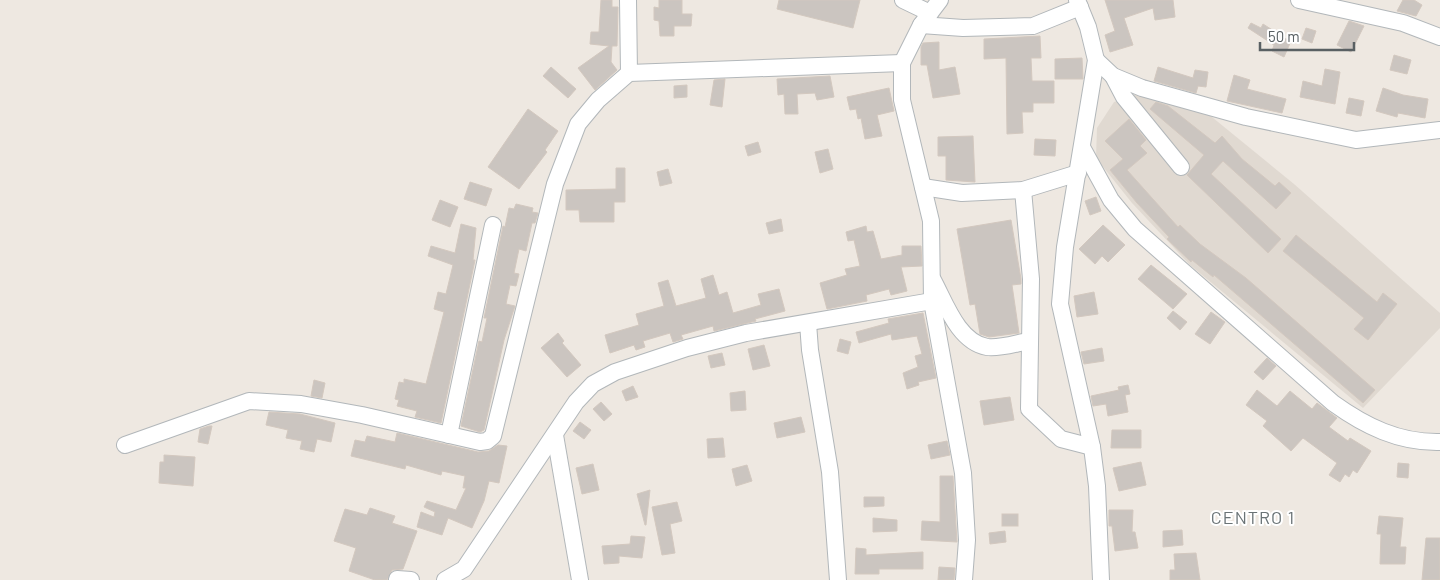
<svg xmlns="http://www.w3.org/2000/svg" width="1440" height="580" viewBox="0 0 1440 580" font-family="Barlow,sans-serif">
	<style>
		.education { fill: #e0d9d1 }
		.building { fill: #cbc5c0; stroke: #d3c8bf }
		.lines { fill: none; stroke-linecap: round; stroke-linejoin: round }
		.minor-casing { stroke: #b2b7ba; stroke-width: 18 }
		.minor { stroke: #fff; stroke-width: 16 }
		.labels { text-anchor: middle; stroke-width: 4; stroke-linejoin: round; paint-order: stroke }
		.quarter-label { font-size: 18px; letter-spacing: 1px; fill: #6a7376; stroke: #fff }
	</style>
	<rect width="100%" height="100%" fill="#eee8e1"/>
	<!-- education -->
	<path class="education" d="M1145,91L1207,113L1294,184L1440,313V328L1363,408L1190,265L1132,203L1096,158L1097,128L1114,102Z"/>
	<!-- building -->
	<g class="building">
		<path d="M601,0H612V7H618L617,46H612L611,62L617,70L595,90L578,68L609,46L590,44L591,32H599Z"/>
		<path d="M659,0H682V14H692L691,26H674V36H660L659,21L654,20V7L659,8Z"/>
		<path d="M779,0H860L853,28L777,9Z"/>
		<path d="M1105,0H1173L1175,17L1155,20L1153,8L1124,18L1133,45L1110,52L1105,35L1115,31Z"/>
		<path d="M1403,0H1414L1422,5L1416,16L1397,11Z"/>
		<path d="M1349,21L1364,26L1351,52L1337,45Z"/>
		<path d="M1251,23L1261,28L1263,24L1274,31L1273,33L1291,41L1284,57L1272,51L1274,45L1248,28Z"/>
		<path d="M1306,28L1316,31L1312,43L1302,39Z"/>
		<path d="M1040,36L1041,58H1031L1032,81H1054V103H1033V112H1022L1023,133L1007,134L1006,58L984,59V39Z"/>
		<path d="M939,42V70L955,67L960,94L933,98L927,65H921V47L923,43Z"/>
		<path d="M1394,55L1411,60L1407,74L1390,70Z"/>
		<path d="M1082,58L1083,79H1055V59Z"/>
		<path d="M551,67L576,89L568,98L543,76Z"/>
		<path d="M1158,67L1193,78L1195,70L1208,72L1206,87L1198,86L1196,93L1154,81Z"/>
		<path d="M1325,69L1340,72L1335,104L1300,97L1303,81L1322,86Z"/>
		<path d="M1234,75L1250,80L1247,89L1286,99L1282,113L1227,101Z"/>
		<path d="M830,76L834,97L817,100L815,93L797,94L798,114H785L784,94L778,95L777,79Z"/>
		<path d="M725,79L722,107L710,105L714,80Z"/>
		<path d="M687,85V97L674,98V86Z"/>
		<path d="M889,88L894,111L877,115L882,136L865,139L861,118L858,119L856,109L850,110L847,97Z"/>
		<path d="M1383,88L1403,95L1428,99L1425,118L1398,113L1397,117L1376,111Z"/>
		<path d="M1349,98L1364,101L1361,116L1346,113Z"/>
		<path d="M1156,102L1168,106L1215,143L1222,136L1242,159L1275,186L1279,182L1291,193L1276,209L1223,161L1211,174L1281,239L1268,253L1187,175L1204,155L1150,109Z"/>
		<path d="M528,109L558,131L545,150L547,152L519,189L488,167Z"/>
		<path d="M1129,119L1146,140L1140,146L1147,153L1127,170L1178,227L1180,225L1200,244L1246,278L1375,390L1363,403L1214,275L1213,277L1192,260L1191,262L1167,239L1169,237L1137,203L1110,170L1123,159L1105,141Z"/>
		<path d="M973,136L975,182L946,180V156H938V137Z"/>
		<path d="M1035,139L1056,140L1055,156L1034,155Z"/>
		<path d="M758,142L761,152L748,156L745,146Z"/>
		<path d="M828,149L833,169L820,173L815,152Z"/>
		<path d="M616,168H625V202H614V222H580L579,210H566V190L616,189Z"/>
		<path d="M668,169L672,183L660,186L657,172Z"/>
		<path d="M470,182L492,189L486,206L464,199Z"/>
		<path d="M1096,197L1101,211L1090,215L1085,201Z"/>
		<path d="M440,200L458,207L450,227L432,220Z"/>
		<path d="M516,204L533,208L532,212L538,213L535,223H532L526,251L519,249L514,273L519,274L516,286L510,285L506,304L515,306L504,340L484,430L480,432L461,426L479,341L482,342L487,318H484L503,226L505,227L509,208L514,209Z"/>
		<path d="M781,219L783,231L769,234L766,223Z"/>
		<path d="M1011,220L1021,279V284L1012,285L1019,333L989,337L980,334L975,304L970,305L957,229Z"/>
		<path d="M461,224L476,228L473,260H475L441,423L415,417L417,411L397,406L399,400L395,399L399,382L404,383V379L426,384L444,312L434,309L438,292L446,294L453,265L428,256L431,246L455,253Z"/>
		<path d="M1103,225L1125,245L1108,262L1102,256L1095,264L1079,249Z"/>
		<path d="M866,226L867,232L873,231L881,259L902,255V246H921L922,266L901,267L907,291L891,295L889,289L866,295L867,301L827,309L820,283L847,275L845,269L860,266L854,240L848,241L846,232Z"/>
		<path d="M1296,235L1377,302L1383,293L1397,304L1368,340L1354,329L1364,318L1283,251Z"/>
		<path d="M1151,265L1187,294L1173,309L1138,279Z"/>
		<path d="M713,275L719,295L727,292L733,313L761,305L758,294L779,289L785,311L755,319L756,321L714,331L713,326L681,335L683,339L673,342L670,333L643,341L645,347L636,350L634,345L610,353L605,335L639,325L636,314L664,306L658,283L668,280L676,306L706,298L701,279Z"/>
		<path d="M1094,292L1098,314L1077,317L1074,296Z"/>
		<path d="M1173,311L1187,322L1180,330L1167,318Z"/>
		<path d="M1211,312L1225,322L1210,344L1195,334Z"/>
		<path d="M923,313L936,378L918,382L919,385L907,389L903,373L918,367L915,356L922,354L917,336L892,340L891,334L859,343L856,332L889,323L888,319Z"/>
		<path d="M558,333L564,341L562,343L581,365L567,377L541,348Z"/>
		<path d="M840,339L851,342L848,354L837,351Z"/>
		<path d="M764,345L770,366L753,370L748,349Z"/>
		<path d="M1102,348L1104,361L1084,364L1081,352Z"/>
		<path d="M722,353L725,365L711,368L708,356Z"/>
		<path d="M1267,358L1276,366L1263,380L1254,372Z"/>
		<path d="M314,380L325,383L322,398L311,396Z"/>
		<path d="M1128,385L1130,394L1125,395L1128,412L1108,416L1106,404L1093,406L1091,396L1119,390L1118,387Z"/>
		<path d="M633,386L638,397L626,401L622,391Z"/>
		<path d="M1257,390L1277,406L1290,391L1312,409L1317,403L1337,418L1329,427L1348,441L1350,438L1371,451L1357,473L1353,470L1349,477L1345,474L1340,482L1329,475L1337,463L1303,438L1291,451L1263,426L1267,421L1246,405Z"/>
		<path d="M745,391L746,410L731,411L730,393Z"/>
		<path d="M1010,397L1014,420L984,425L980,401Z"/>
		<path d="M601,402L612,414L604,421L593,409Z"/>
		<path d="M269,412L300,414L335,423L331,442L317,439L314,452L300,449L302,441L286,438L288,430L266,425Z"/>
		<path d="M801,417L805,432L777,438L774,423Z"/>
		<path d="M580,422L591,430L584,439L573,431Z"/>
		<path d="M209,426H212L208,444L198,442L200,429Z"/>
		<path d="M1112,430H1141V448H1111Z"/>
		<path d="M397,433L478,452L489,451L498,445L507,446L499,483L489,481L484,501L472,528L448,518L442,535L417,527L421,512L434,517L435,512L424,507L427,501L456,510L466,488H463L465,476L442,471L441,475L406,465L405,469L351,456L355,440L365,442L367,436L395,442Z"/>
		<path d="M723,438L725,457L708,458L707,439Z"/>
		<path d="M947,441L950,455L931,459L928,445Z"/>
		<path d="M164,455L195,457L193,486L159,483L160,462H164Z"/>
		<path d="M1141,462L1146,485L1119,491L1113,468Z"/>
		<path d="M1398,463L1409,464L1408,478L1397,477Z"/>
		<path d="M593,464L599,490L582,494L576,468Z"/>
		<path d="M747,465L752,481L736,486L732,469Z"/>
		<path d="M940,476H953L957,542L921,540L922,521L940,522Z"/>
		<path d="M650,490L646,525H645L637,494Z"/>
		<path d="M864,497H884V506L864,507Z"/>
		<path d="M677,502L682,521L670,524L675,553L662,555L652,507Z"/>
		<path d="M370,508L395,516L392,523L417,531L403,569L392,570L387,580H375L349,571L356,548L334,541L345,509L367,515Z"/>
		<path d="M1109,510H1133L1132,532H1135L1138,548L1115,551L1112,526H1109Z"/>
		<rect x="1002" y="514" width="16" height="12"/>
		<path d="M1379,516L1403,518L1400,547H1406L1405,564H1380L1381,534H1377Z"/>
		<path d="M873,518L897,520V531L873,532Z"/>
		<path d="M1182,530L1183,545L1163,547V531Z"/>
		<path d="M1005,531L1006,542L990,544L989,533Z"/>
		<path d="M631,536L645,537L642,558L619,556V563L604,564L602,546L630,544Z"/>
		<path d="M1426,538H1440V580H1422Z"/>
		<path d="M856,548L866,549V555L923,552V569H879V574H855Z"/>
		<path d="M1196,553L1200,580H1170V570H1175L1174,554Z"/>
		<path d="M939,567L955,568L954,580H938Z"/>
	</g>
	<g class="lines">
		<!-- minor casing -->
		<g class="minor-casing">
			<g id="minor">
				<path d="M628,0L629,73"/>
				<path d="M903,0L930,13"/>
				<path d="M940,0L921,25L902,63V100L931,221L932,301L963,473L967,540L964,580"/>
				<path d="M1077,0L1088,27L1096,60L1065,247L1060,304L1092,447L1097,486L1101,580"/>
				<path d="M1299,0L1403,23L1440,37"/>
				<path d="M921,25L963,28L1033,26L1080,7"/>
				<path d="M1096,60L1113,76L1142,88L1246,117L1356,140L1440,130"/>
				<path d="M1113,76L1124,97L1181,167"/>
				<path d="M1083,149L1111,200L1135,229L1333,403C1365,426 1399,443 1440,442"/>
				<path d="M923,187L962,193L1023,190L1078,173"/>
				<path d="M1023,190L1031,279L1029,409L1061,439L1092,447"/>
				<path d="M933,280C945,302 958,342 987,347C999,349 1017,343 1029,341"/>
				<path d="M808,323L810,350L830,472L838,580"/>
				<path d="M449,435L493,225"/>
				<path d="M555,435L580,580"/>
				<path d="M125,445L249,401L301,404L362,415L480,442L487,441L493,436L555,184L578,124L598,100L629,73L902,63"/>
				<path d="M397,579L411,580"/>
				<path d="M445,580L464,569L576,402L593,384L615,372L687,348L746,333L932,301"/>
			</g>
		</g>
		<!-- minor -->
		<use href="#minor" class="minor"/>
	</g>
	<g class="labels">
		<!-- quarter labels -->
		<g class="quarter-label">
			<text x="1253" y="524">CENTRO 1</text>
		</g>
	</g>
	<!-- scale -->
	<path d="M1260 42v8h94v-8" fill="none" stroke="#596063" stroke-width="2.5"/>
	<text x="1268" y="42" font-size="15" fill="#596063" stroke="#ffffff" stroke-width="4" paint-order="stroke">50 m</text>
</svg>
